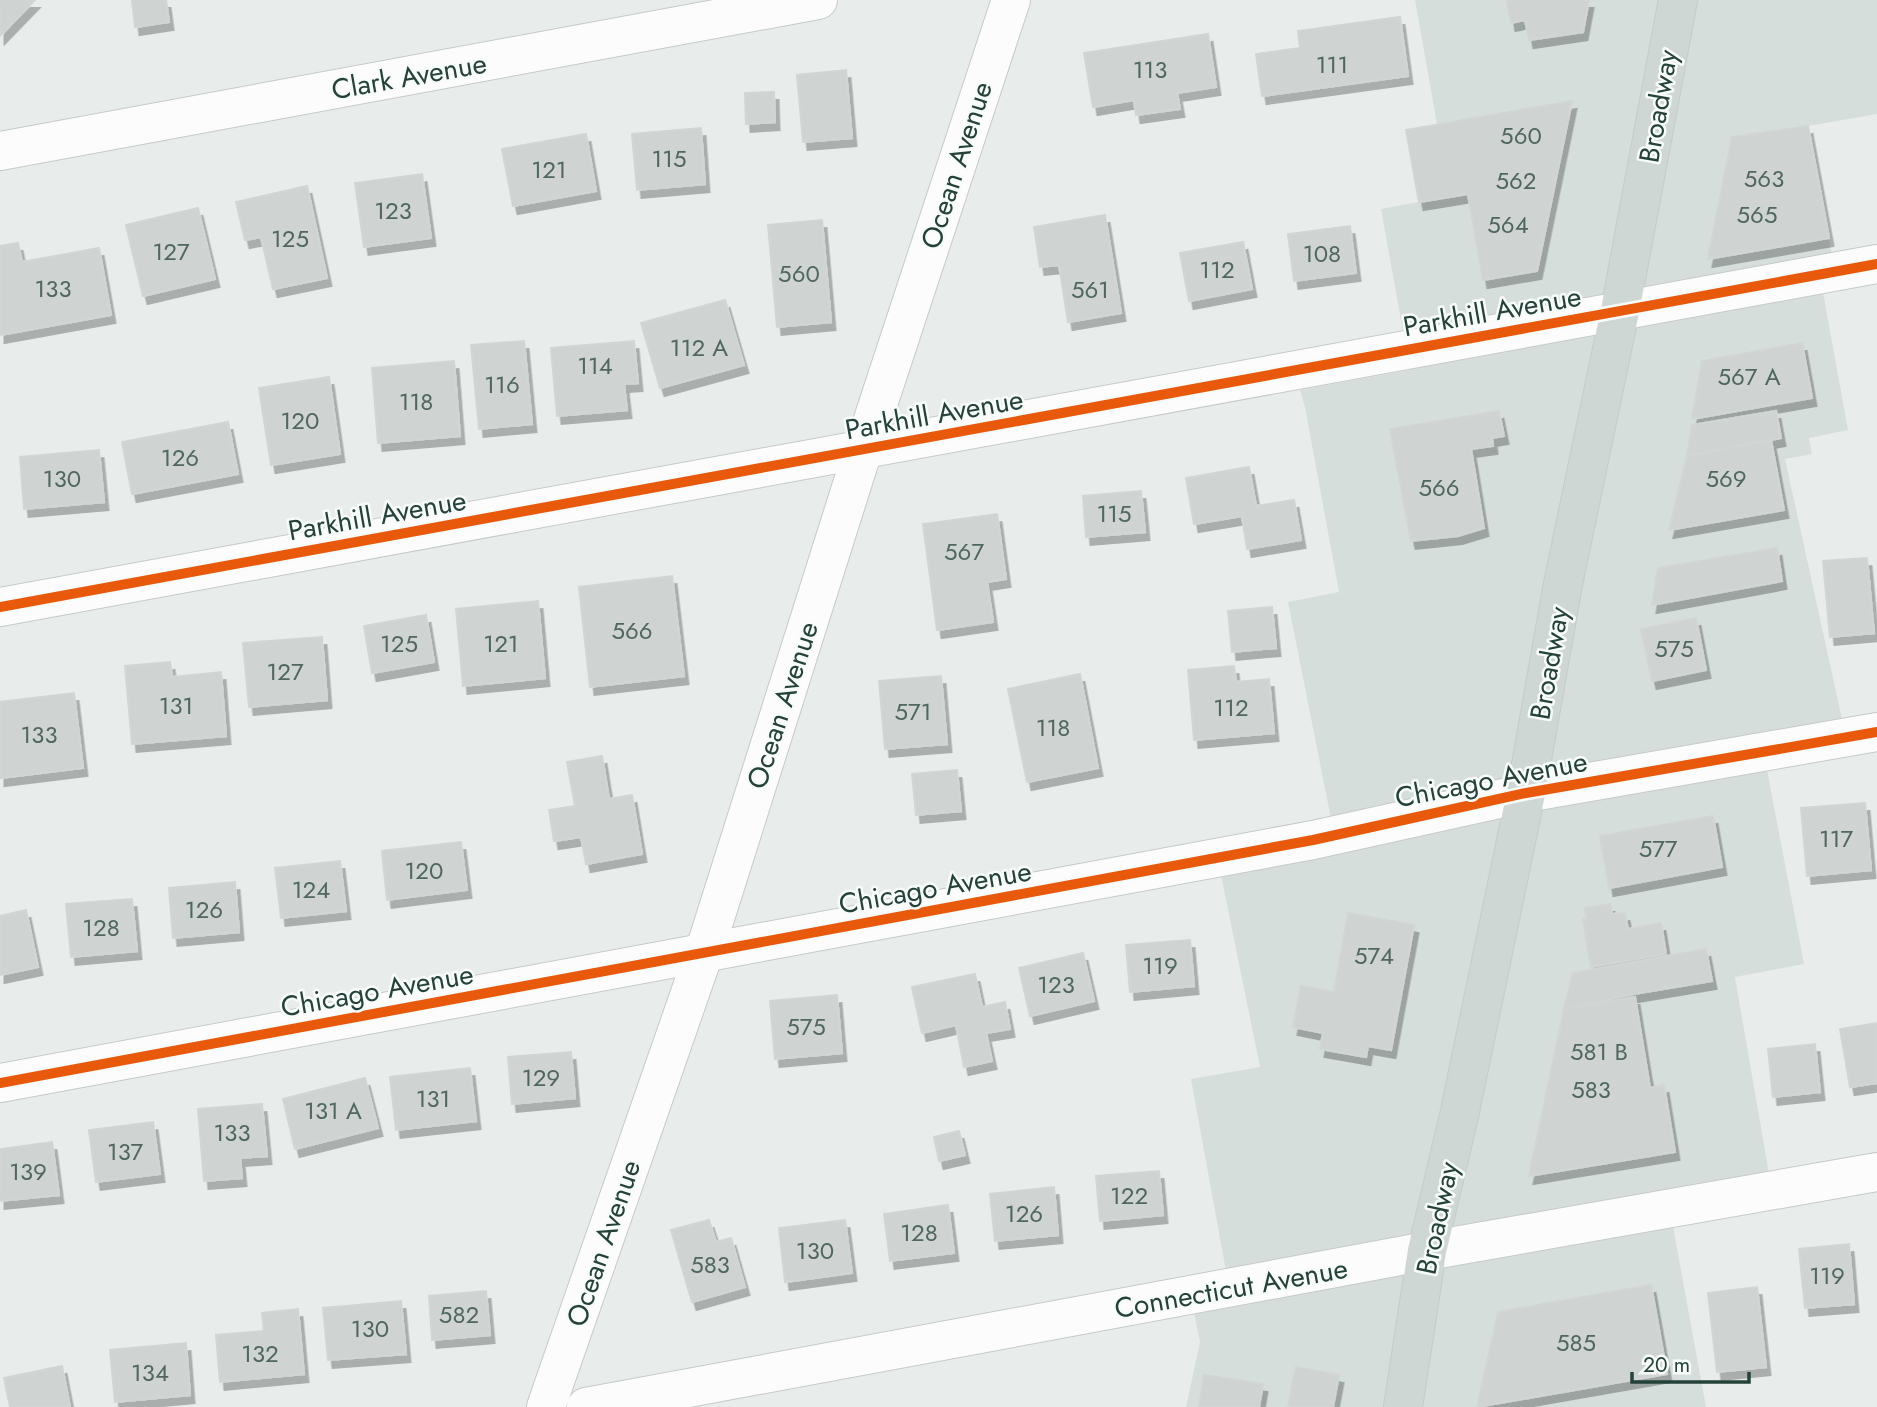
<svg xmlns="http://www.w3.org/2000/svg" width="1877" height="1407" viewBox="0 0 1877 1407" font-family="Jost,sans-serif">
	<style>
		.built { fill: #d6dedb }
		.building { fill: #cfd4d2; stroke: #d1d6d4; stroke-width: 2; filter: url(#shadow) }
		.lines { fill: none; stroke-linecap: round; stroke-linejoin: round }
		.minor-casing { stroke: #c5cac8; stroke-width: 40 }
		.major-casing { stroke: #c3ccc9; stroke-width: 40 }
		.minor { stroke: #fcfcfc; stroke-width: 38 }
		.major { stroke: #cfd7d5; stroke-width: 38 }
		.cycleway-casing { stroke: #f7fbf9; stroke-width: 15 }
		.cycleway { stroke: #e8590c; stroke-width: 10 }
		.labels { text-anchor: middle; stroke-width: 5; stroke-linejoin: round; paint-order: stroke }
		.number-label { font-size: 24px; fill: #506761 }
		.street-label { font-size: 28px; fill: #24423a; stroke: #f7fbf9 }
	</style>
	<defs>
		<filter id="shadow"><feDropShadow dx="4.5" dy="8" stdDeviation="0" flood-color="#0004"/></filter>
	</defs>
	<rect width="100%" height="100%" fill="#e8edeb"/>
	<!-- built -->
	<path class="built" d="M1415,0H1877V114L1808,126L1837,283L1822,287L1848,430L1809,438L1812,454L1785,459L1846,737L1764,754L1804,964L1735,977L1769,1174L1668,1199L1706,1407H1186L1200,1342L1187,1277L1226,1271L1191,1079L1260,1067L1222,880L1215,859L1335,839L1288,602L1339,592L1305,407L1300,390L1410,370L1381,209L1424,201L1437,124Z"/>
	<!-- building -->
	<g class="building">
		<path d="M0,0H35L0,36Z"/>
		<path d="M132,0H166L169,22L135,27Z"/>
		<path d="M1507,0H1589L1583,32L1529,40L1525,20L1511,23Z"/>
		<path d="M1400,17L1408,76L1262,96L1256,54L1300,48L1298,31Z"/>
		<path d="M1208,34L1216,87L1177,93L1180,109L1136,115L1134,100L1093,107L1084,53Z"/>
		<path d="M846,70L852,138L803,142L797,75Z"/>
		<path d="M774,92L775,122L746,124L745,93Z"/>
		<path d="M1572,101L1537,271L1483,280L1468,194L1419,202L1406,130Z"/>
		<path d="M1808,126L1829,238L1708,259L1732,137Z"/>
		<path d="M701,128L705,184L637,190L632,134Z"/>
		<path d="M586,134L596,191L513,206L502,149Z"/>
		<path d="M422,174L431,238L364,247L355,183Z"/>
		<path d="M307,186L327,278L273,289L261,237L245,240L236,202Z"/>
		<path d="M198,208L215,279L143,296L126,225Z"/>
		<path d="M1105,215L1121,313L1068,322L1059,265L1040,267L1034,227Z"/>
		<path d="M822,220L831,322L777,327L768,225Z"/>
		<path d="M1350,226L1356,273L1294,281L1288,234Z"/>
		<path d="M1243,242L1252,289L1189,301L1180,253Z"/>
		<path d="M18,243L22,262L99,248L111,315L0,335V246Z"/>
		<path d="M725,300L744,365L660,388L641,323Z"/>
		<path d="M524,341L532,424L479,429L471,345Z"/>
		<path d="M634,341L638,383L624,384L627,410L557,416L551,348Z"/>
		<path d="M1802,343L1812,398L1692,419L1702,361Z"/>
		<path d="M454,361L460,436L378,443L372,368Z"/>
		<path d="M329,377L340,454L271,465L259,388Z"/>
		<path d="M1499,411L1504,436L1492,438L1493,446L1471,449L1484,528L1458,536L1411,541L1390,429Z"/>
		<path d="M1776,411L1781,438L1687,456L1692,425Z"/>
		<path d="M228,422L238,474L132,494L122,442Z"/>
		<path d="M1771,440L1784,510L1669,530L1687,456Z"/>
		<path d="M99,450L104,502L24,509L20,457Z"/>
		<path d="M1249,467L1256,506L1294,500L1301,540L1247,549L1242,516L1194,524L1186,478Z"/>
		<path d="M1141,491L1145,532L1086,537L1083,496Z"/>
		<path d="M997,514L1006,579L987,582L993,622L937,630L923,524Z"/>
		<path d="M1777,548L1782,581L1652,605L1658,568Z"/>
		<path d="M1867,558L1874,633L1830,637L1823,561Z"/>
		<path d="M672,576L684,676L590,687L579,587Z"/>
		<path d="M538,601L545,678L463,686L456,609Z"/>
		<path d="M1272,607L1276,648L1232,652L1228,611Z"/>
		<path d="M426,615L434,662L372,673L364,626Z"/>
		<path d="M1696,618L1706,670L1652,681L1641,629Z"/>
		<path d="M322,637L327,700L249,707L243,643Z"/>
		<path d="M170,662L172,677L221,672L226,736L132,744L125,666Z"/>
		<path d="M1234,666L1236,682L1269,679L1274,733L1194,740L1188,670Z"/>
		<path d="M1080,674L1098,768L1027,782L1008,689Z"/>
		<path d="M941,676L947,744L885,749L879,681Z"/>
		<path d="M74,693L83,768L0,778V702Z"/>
		<path d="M602,756L609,799L632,795L642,854L586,864L581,837L554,841L549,810L575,806L567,762Z"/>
		<path d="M957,770L961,811L916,815L912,774Z"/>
		<path d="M1865,803L1871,870L1807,876L1801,808Z"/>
		<path d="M1713,816L1722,867L1609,888L1600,836Z"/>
		<path d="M461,842L467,890L387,900L382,851Z"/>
		<path d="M340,861L346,911L281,918L275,868Z"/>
		<path d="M235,882L239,932L173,938L169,888Z"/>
		<path d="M132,899L137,951L71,957L66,904Z"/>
		<path d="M1610,904L1612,914L1625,913L1628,929L1661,923L1666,954L1591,967L1583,919H1587L1585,908Z"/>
		<path d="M26,910L38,967L0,975V916Z"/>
		<path d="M1348,913L1414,925L1391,1050L1368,1046L1366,1057L1320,1049L1323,1033L1293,1027L1301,986L1334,992Z"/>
		<path d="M1190,940L1194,986L1130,992L1126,945Z"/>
		<path d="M1706,949L1712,981L1634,994L1564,1009L1573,973Z"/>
		<path d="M1083,953L1094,1001L1030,1016L1019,968Z"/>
		<path d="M975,974L982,1007L1005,1002L1010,1029L986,1033L992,1061L964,1067L956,1025L922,1033L912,987Z"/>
		<path d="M837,995L842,1053L775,1059L770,1001Z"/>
		<path d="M1635,997L1650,1088L1664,1085L1675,1152L1529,1176L1564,1009Z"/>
		<path d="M1877,1023V1083L1850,1087L1840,1029Z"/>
		<path d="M1815,1044L1820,1092L1773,1097L1768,1049Z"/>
		<path d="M571,1052L575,1098L512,1104L508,1057Z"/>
		<path d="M470,1068L476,1121L396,1130L390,1077Z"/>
		<path d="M365,1078L378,1128L295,1149L283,1099Z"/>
		<path d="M262,1104L267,1156L240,1158L242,1178L204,1181L198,1109Z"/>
		<path d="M153,1122L160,1174L96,1182L89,1130Z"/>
		<path d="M959,1131L965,1155L939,1161L934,1137Z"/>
		<path d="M52,1142L59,1195L0,1201V1149Z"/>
		<path d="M1159,1171L1163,1215L1100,1221L1096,1176Z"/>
		<path d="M1054,1187L1058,1235L995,1241L990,1194Z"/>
		<path d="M948,1205L954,1253L890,1261L884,1214Z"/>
		<path d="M709,1220L716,1242L731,1238L745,1287L692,1302L671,1230Z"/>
		<path d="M845,1220L852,1273L785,1282L779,1228Z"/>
		<path d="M1849,1244L1854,1304L1805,1308L1799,1249Z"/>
		<path d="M1651,1285L1667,1374L1477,1407L1498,1312Z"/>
		<path d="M1757,1287L1766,1367L1717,1372L1708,1293Z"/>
		<path d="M486,1291L490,1335L432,1340L429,1296Z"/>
		<path d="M401,1301L406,1354L328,1360L323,1308Z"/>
		<path d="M298,1309L304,1374L220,1382L216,1335L264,1331L262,1313Z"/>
		<path d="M186,1343L190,1395L115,1402L110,1350Z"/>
		<path d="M62,1366L70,1407H10L4,1378Z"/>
		<path d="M1296,1367L1339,1375L1333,1407H1288Z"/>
		<path d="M1204,1375L1263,1384L1259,1407H1199Z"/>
	</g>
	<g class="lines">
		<!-- minor casing -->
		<g class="minor-casing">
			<g id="minor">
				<path d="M0,151L818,0"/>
				<path d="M0,607L1877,264"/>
				<path d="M0,1083L1313,840L1526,793L1877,732"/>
				<path d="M546,1407L704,953L863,450L1011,0"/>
				<path d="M586,1407L1427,1251L1877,1172"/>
			</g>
		</g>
		<!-- major casing -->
		<g class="major-casing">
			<path id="major" d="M1403,1407L1427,1251L1459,1116L1526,793L1563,584L1620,311L1678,0"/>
		</g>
		<!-- minor -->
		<use href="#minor" class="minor"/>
		<!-- major -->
		<use href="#major" class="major"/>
		<!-- cycleway casing -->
		<g class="cycleway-casing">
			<g id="cycleway">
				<path d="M0,607L1877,264"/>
				<path d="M0,1083L1313,840L1526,793L1877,732"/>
			</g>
		</g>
		<!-- cycleway -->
		<use href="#cycleway" class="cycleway"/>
	</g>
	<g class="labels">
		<!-- number labels -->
		<g class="number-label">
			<text x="1332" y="73">111</text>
			<text x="1150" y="78">113</text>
			<text x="1521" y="144">560</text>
			<text x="669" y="167">115</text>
			<text x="549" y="178">121</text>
			<text x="1764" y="187">563</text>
			<text x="1516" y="189">562</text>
			<text x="393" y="219">123</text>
			<text x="1757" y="223">565</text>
			<text x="1508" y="233">564</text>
			<text x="290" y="247">125</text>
			<text x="171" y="260">127</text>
			<text x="1322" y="262">108</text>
			<text x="1217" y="278">112</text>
			<text x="799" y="282">560</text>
			<text x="53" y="297">133</text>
			<text x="1090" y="298">561</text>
			<text x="699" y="356">112 A</text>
			<text x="595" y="374">114</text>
			<text x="1749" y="385">567 A</text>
			<text x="502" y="393">116</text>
			<text x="416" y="410">118</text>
			<text x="300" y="429">120</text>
			<text x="180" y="466">126</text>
			<text x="62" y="487">130</text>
			<text x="1726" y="487">569</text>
			<text x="1439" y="496">566</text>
			<text x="1114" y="522">115</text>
			<text x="964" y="560">567</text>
			<text x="632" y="639">566</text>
			<text x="399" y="652">125</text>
			<text x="501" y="652">121</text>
			<text x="1674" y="657">575</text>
			<text x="285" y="680">127</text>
			<text x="176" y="714">131</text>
			<text x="1231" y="716">112</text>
			<text x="913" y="720">571</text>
			<text x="1053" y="736">118</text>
			<text x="39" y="743">133</text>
			<text x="1836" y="847">117</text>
			<text x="1658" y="857">577</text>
			<text x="424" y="879">120</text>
			<text x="311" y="898">124</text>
			<text x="204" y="918">126</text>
			<text x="101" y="936">128</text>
			<text x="1374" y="964">574</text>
			<text x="1160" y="974">119</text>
			<text x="1056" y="993">123</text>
			<text x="806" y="1035">575</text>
			<text x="1599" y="1060">581 B</text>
			<text x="541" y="1086">129</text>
			<text x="1591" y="1098">583</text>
			<text x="433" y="1107">131</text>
			<text x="333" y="1119">131 A</text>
			<text x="232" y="1141">133</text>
			<text x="125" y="1160">137</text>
			<text x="28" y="1180">139</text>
			<text x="1129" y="1204">122</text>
			<text x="1024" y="1222">126</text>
			<text x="919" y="1241">128</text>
			<text x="815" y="1259">130</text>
			<text x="710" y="1273">583</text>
			<text x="1827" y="1284">119</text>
			<text x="459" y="1323">582</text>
			<text x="370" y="1337">130</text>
			<text x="1576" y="1351">585</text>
			<text x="260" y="1362">132</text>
			<text x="150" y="1381">134</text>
		</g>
		<!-- street labels -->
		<g class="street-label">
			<text transform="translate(409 76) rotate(-10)" y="10">Clark Avenue</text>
			<text transform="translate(1658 106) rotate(-80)" y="10">Broadway</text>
			<text transform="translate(956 165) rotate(-72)" y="10">Ocean Avenue</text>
			<text transform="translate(1492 311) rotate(-10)" y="10">Parkhill Avenue</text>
			<text transform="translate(934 414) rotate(-10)" y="10">Parkhill Avenue</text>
			<text transform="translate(377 515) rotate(-10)" y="10">Parkhill Avenue</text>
			<text transform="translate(1549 663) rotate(-80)" y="10">Broadway</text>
			<text transform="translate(782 705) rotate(-72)" y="10">Ocean Avenue</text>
			<text transform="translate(1491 779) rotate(-11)" y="10">Chicago Avenue</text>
			<text transform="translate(935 887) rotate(-10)" y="10">Chicago Avenue</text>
			<text transform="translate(377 990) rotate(-10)" y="10">Chicago Avenue</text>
			<text transform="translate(1437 1218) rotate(-78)" y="10">Broadway</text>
			<text transform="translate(603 1243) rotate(-71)" y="10">Ocean Avenue</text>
			<text transform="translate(1231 1288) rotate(-10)" y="10">Connecticut Avenue</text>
		</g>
	</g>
	<!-- scale -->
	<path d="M1632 1372v10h117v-10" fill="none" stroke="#24423a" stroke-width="3.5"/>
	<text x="1643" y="1372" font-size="21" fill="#24423a" stroke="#f7fbf9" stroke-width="5" paint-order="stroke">20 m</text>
</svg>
